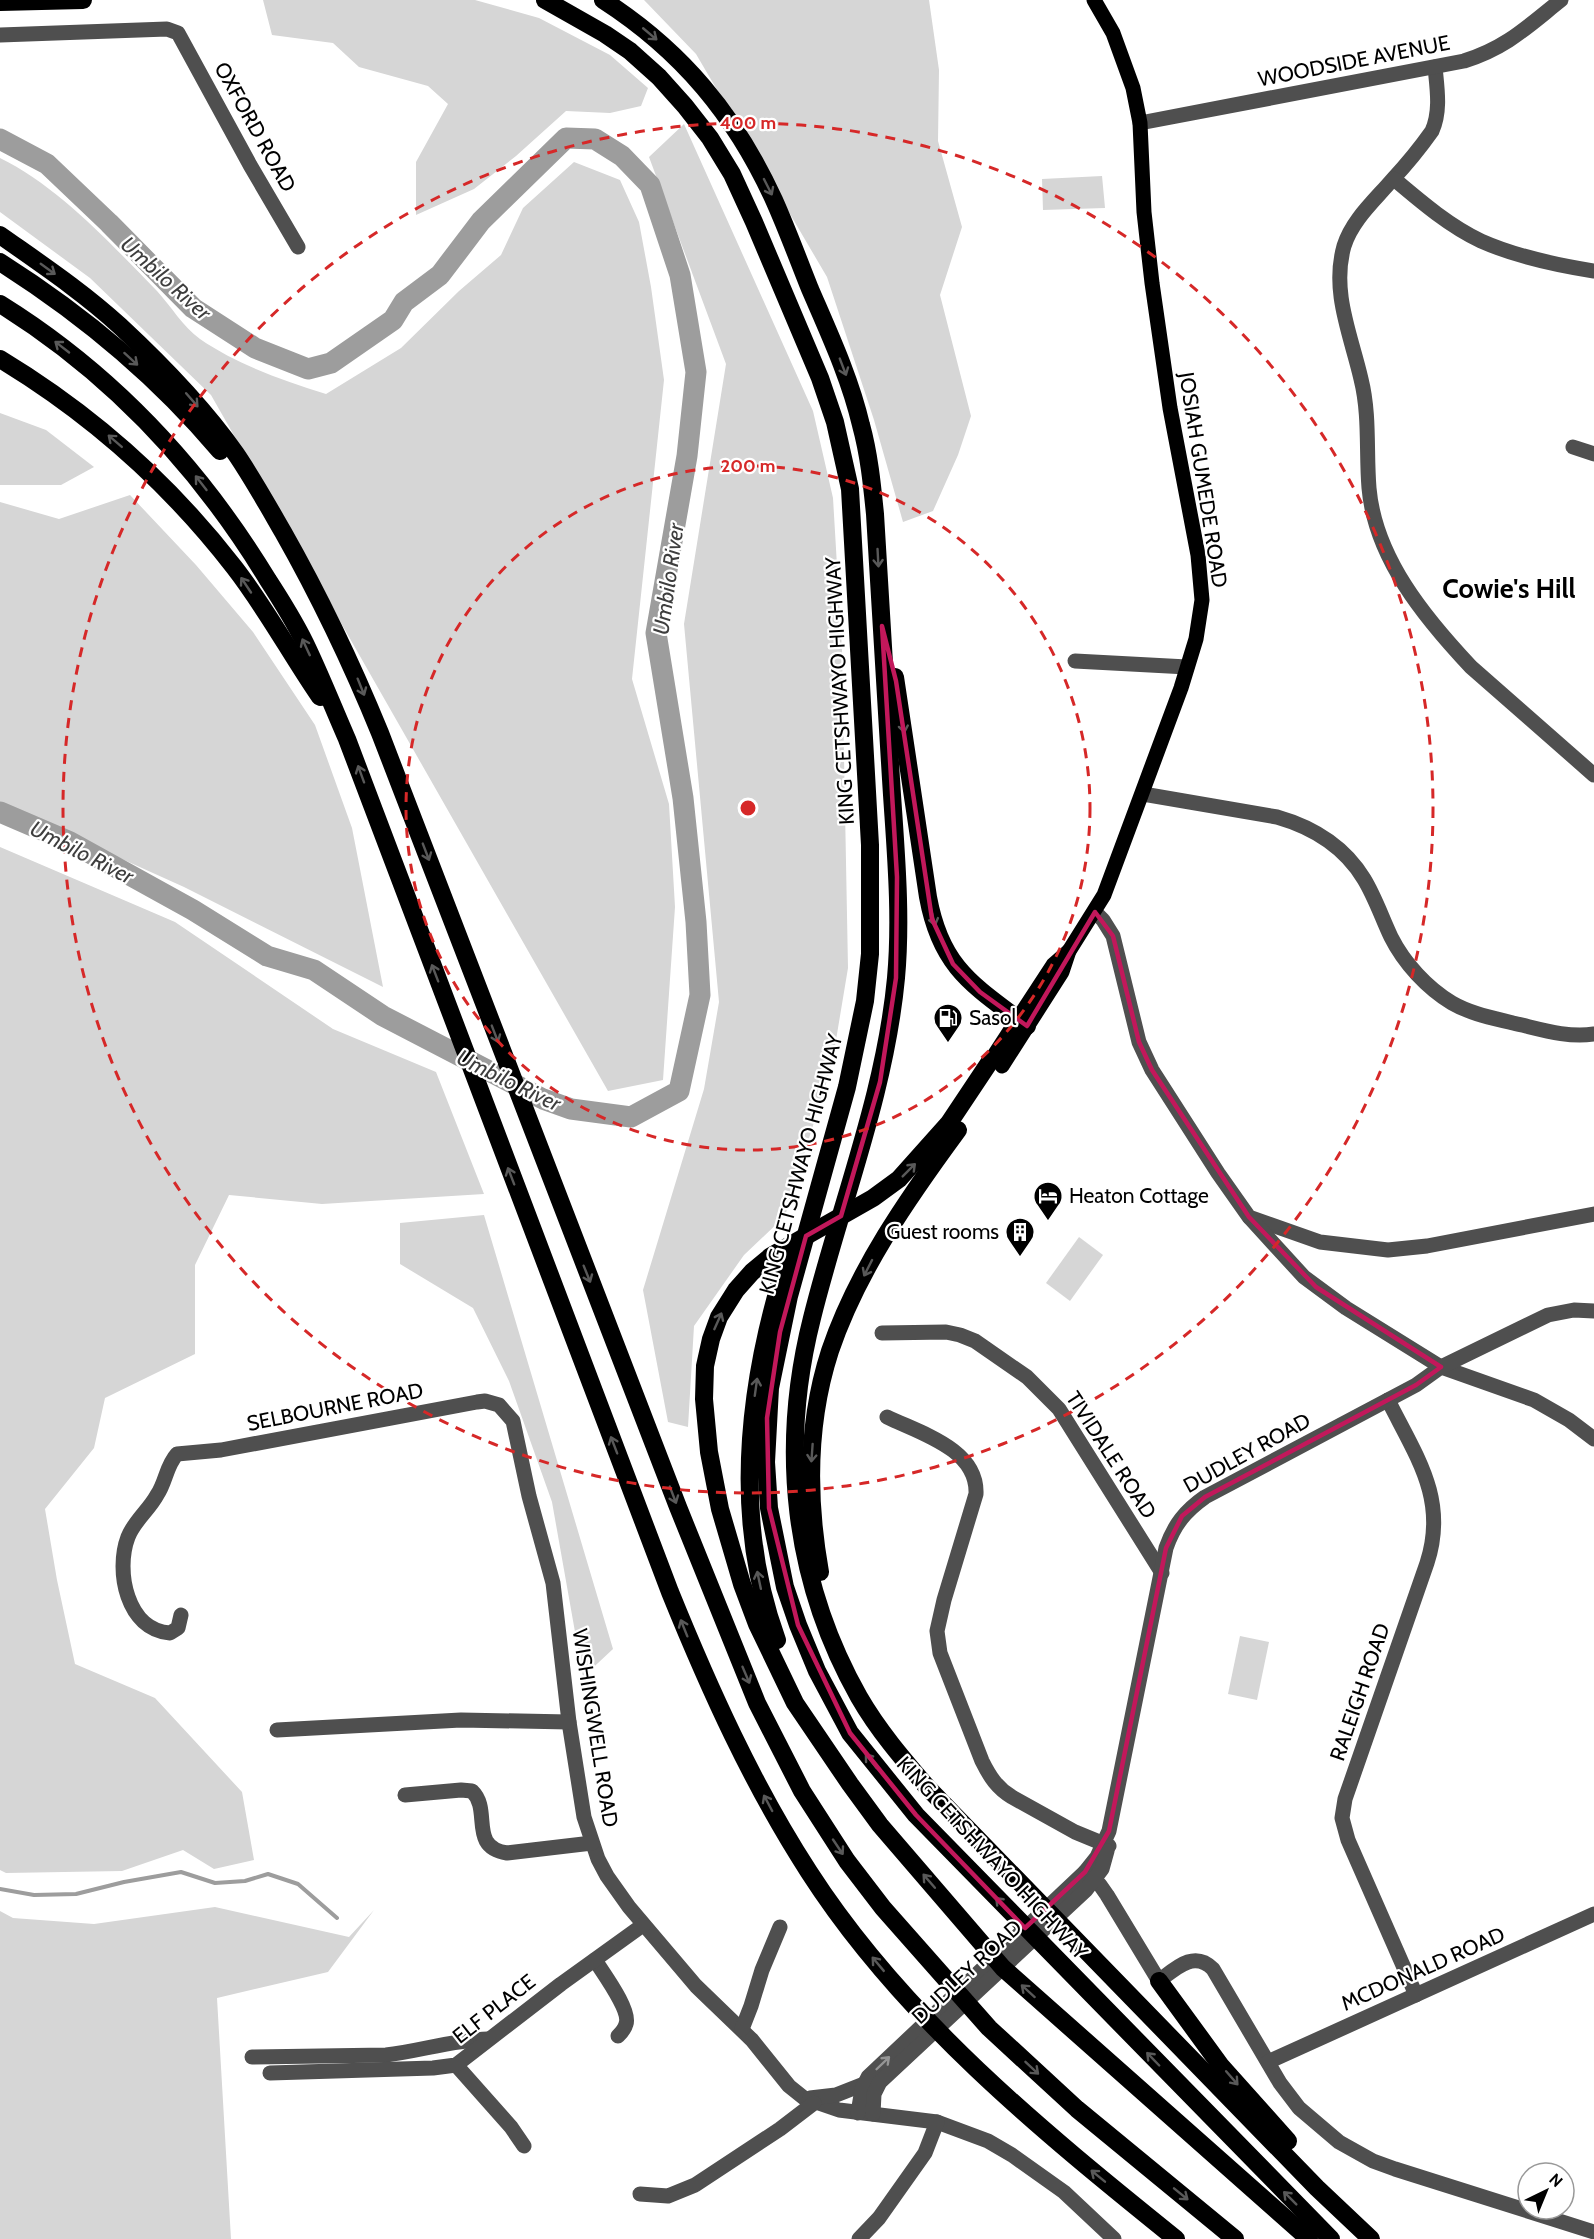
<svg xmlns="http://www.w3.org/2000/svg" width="1594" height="2239" viewBox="0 0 1594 2239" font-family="Cabin,sans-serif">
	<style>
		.green { fill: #d6d6d6 }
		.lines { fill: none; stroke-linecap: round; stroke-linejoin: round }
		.stream { stroke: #9d9d9d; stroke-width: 4 }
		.river { stroke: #9d9d9d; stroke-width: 21 }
		.minor { stroke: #4f4f4f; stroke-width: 15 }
		.major { stroke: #000; stroke-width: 15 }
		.highway { stroke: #000; stroke-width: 18 }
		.oneway { stroke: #595959 }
		.oneway2 { stroke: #959595 }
		.marked { fill: none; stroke: #c2185b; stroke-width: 4.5; stroke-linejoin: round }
		.ring { fill: none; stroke: #d62828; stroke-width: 3; stroke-dasharray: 10 8 }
		.labels { text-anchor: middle; stroke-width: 4.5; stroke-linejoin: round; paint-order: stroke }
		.street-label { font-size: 21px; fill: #000; stroke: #fff }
		.poi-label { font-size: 21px; fill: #000; stroke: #fff; text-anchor: start }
		.water-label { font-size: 22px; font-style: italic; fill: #3e3e3e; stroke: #fff }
		.district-label { font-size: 27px; font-weight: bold; fill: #000; stroke: #fff }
		.centre { fill: #d62828; stroke: #fff; stroke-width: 3 }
		.ring-label { font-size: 18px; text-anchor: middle; font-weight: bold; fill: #d62828; stroke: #fff; stroke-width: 4.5; stroke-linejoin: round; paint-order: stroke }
	</style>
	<rect width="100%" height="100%" fill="#fff"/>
	<!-- green -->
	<g class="green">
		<path d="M263,0H475L539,18L610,55L648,88L641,106L610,113L566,111L516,156L474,189L416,215V162L448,104L428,86L359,67L333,43L272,35Z"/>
		<path d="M644,0H929L939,70L938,141L962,227L940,295L971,416L958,455L933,511L903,522L874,420L827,277L696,54Z"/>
		<path d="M684,124L813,411L833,498L842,650L848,968L832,1064L785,1216L744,1255L694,1326L688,1427L668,1422L643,1290L704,1089L719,1002L684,624L726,364L649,157Z"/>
		<path d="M0,158C58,186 112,245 157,291C171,306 183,327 200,339C238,365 282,380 326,394L401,348L459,291L501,255L523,208L574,162L620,180L639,222L651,287L664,380L632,679L669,804L675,907L663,1080L608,1091L211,395L90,278L0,212Z"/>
		<path d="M1102,176L1105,208L1043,210L1042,179Z"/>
		<path d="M0,413L46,430L94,467L61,485H0Z"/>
		<path d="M130,495L196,565L253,632L315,725L352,828L383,987L184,887L0,804V502L59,519Z"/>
		<path d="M0,847L175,922L333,1029L436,1072L484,1194L322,1204L229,1195L195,1265V1354L105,1398L94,1448L45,1509L57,1580L75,1664L155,1698L242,1792L254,1860L214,1869L183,1850L122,1871L6,1873L0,1870Z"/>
		<path d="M484,1215L613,1649L583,1677L552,1502L509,1381L473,1308L400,1264V1223Z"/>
		<path d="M1079,1237L1103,1255L1070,1301L1046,1283Z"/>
		<path d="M1240,1636L1269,1642L1257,1700L1228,1694Z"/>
		<path d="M215,1907L349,1937L374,1910L328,1972L217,1998L231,2239H0V1911L13,1918L94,1924Z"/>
	</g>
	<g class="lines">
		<!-- stream -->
		<path class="stream" d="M0,1889L34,1895L76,1894L124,1882L181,1872L215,1883L245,1881L268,1874L298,1884L337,1918"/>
		<!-- river -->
		<path class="river" d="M0,139L47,164L109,223L193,308L255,348L308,369L331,363L393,320L404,302L440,275L481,221L566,138L595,139L622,156L650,185L680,275L696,372L687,456L656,633L683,798L696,922L700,995L679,1091L631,1117L571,1109L543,1099L383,1016L314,970L267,956L193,910L70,842L0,812"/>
		<!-- minor -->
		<g class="minor">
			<path d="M0,35L167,29L178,33L250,165L298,247"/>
			<path d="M1435,67C1437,88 1441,111 1432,131C1420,148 1406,165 1392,180C1375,200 1352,220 1344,246C1331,292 1351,335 1361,379C1370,415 1366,452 1369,488C1375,558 1425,618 1471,667L1594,775"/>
			<path d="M1140,123L1464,61C1506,48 1527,27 1561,0"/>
			<path d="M1394,179C1420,201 1449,226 1481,241C1517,257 1556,265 1594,271"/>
			<path d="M1573,447L1594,454"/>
			<path d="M1075,661L1187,667"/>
			<path d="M1143,794L1277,817C1312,827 1344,846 1364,879C1375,897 1382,918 1391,937C1404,963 1427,988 1452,1003C1471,1014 1493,1018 1513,1023C1540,1029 1566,1038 1594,1034"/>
			<path d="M1095,912L1103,920L1113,936L1139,1042L1152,1070L1218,1173L1249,1217L1320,1242L1388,1250L1427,1246L1594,1214"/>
			<path d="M1250,1218L1304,1277L1346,1308L1441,1367L1534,1400L1569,1420L1594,1439"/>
			<path d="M882,1333L946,1332L960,1335L975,1341L1027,1377L1059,1409L1162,1573"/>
			<path d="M1388,1400C1416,1456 1448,1499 1427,1563L1345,1799L1342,1818L1348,1840L1416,1995"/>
			<path d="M887,1417C920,1433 978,1449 976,1494L944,1600L937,1631L940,1653L982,1761C990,1777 997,1788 1012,1797L1075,1832L1109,1846"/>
			<path d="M181,1615L178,1628L170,1633C127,1630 115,1571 128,1537C134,1521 149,1510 157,1495C166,1482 166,1466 177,1454L221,1450L477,1402L485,1401L499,1405L513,1421L529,1496L553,1583L569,1722L584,1817L598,1859L607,1876L629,1907L696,1986L752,2040L789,2086L804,2098L839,2110L937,2122L988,2141L1012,2155L1064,2192L1114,2239"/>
			<path d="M277,1730L461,1720L569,1722"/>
			<path d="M405,1795L461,1790L472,1791C492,1810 468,1847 507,1853L592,1843"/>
			<path d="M1085,1872L1100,1885L1107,1895L1159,1981C1176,1968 1194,1950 1213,1969L1280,2083L1299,2108L1339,2142L1373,2161L1395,2169L1594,2232"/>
			<path d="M595,1960C603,1973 631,2010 626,2024C625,2028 621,2033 618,2036"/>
			<path d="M742,2029L751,2006L762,1970L780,1927"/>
			<path d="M252,2057L386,2055C420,2051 453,2040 488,2039"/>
			<path d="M1268,2062L1594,1914"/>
			<path d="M456,2065L511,2127L524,2146"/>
			<path d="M270,2073L433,2068L456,2065L561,1984L643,1925"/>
			<path d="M810,2098L836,2095L864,2084"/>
			<path d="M858,2113L862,2089L868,2077L1085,1872L1097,1857L1109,1831L1166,1548C1174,1525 1185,1511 1205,1497L1416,1385L1441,1367L1548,1315L1574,1310L1594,1311"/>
			<path d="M873,2114L874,2094L880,2082L1086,1890L1102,1869L1107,1851"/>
			<path d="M640,2194L668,2196L695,2185L780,2129L814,2103"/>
			<path d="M859,2239L879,2218L925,2153L937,2122"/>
		</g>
		<!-- major -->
		<g class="major">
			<path d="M991,1060L1053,965L1069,951"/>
			<path d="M1002,1066L1062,972L1069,951L1104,895L1181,688L1196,639L1202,600L1198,555L1170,408L1152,283L1144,212L1140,123L1133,88L1113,33L1094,0"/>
		</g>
		<!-- highway -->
		<g class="highway">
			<path d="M545,0L605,34L630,51L659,77L685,106L710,138L732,174L754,222L820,378L835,422L850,489L870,845V954L865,1001L847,1087L789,1296L770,1388L766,1462L769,1508L785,1587L798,1625L817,1671L850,1733L916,1815L1331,2239"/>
			<path d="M603,0C682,51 735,115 774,200C787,229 798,259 810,289C829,333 850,378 861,425C869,454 872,484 875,514C880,602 886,691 891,779C895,845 902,912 896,978C885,1095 840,1205 812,1318C779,1448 793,1580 859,1697C878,1730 902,1758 927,1787L1317,2188L1371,2239"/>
			<path d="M0,2L83,0"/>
			<path d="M0,235C41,264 83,292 120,326C162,365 203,407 236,454C253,479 268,506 283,532C321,599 351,662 380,733L678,1507L757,1703L802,1791L847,1861L883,1908L989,2028L1077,2109L1235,2239"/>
			<path d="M0,262C82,314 157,376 220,451"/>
			<path d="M0,304C111,373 200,468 268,580C281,600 294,621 305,643C320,674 333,707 347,739L670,1592C709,1688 752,1784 809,1872C903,2018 1042,2131 1176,2239"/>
			<path d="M0,359C91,414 169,483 234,567C266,608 291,655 320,697"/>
			<path d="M895,677L928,897C941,968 973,985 1027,1026"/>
			<path d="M991,1060L949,1123L899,1179L873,1198L771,1256L752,1272L736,1290L719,1317L711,1339L705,1366L704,1399L709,1452L720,1509L742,1584L757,1624L795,1703L850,1784L880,1825L1003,1968L1309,2239"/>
			<path d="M820,1572C807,1499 807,1422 830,1351C857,1271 908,1198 958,1130"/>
			<path d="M777,1640C731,1515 748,1381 788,1256"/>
			<path d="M1159,1981L1221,2066L1288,2141"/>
		</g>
	</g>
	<!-- one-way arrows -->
	<defs><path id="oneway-shaft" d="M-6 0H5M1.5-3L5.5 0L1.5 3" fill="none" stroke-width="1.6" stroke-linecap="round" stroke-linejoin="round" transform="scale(1.5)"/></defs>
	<g class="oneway">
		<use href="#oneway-shaft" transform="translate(650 34) rotate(40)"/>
		<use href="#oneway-shaft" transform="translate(768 187) rotate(63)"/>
		<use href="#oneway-shaft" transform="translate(48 269) rotate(36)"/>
		<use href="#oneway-shaft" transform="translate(62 347) rotate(-142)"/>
		<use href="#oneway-shaft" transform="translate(131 359) rotate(42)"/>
		<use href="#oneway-shaft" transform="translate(843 367) rotate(69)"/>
		<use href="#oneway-shaft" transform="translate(192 400) rotate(49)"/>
		<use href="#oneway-shaft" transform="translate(115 441) rotate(-139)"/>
		<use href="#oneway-shaft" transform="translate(201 483) rotate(-128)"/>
		<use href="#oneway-shaft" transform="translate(878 558) rotate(87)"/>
		<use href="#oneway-shaft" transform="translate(246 585) rotate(-124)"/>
		<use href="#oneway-shaft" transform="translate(306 647) rotate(-115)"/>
		<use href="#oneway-shaft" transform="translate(361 687) rotate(68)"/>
		<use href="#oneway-shaft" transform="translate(903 724) rotate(81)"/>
		<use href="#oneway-shaft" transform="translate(361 774) rotate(-110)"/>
		<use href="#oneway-shaft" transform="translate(426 852) rotate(69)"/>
		<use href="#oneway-shaft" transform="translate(933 917) rotate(76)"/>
		<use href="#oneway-shaft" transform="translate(435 973) rotate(-111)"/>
		<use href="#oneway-shaft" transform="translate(495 1034) rotate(69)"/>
		<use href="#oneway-shaft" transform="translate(909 1170) rotate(-45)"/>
		<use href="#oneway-shaft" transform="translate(511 1176) rotate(-111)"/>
		<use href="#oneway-shaft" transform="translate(868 1268) rotate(117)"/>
		<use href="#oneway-shaft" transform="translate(587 1274) rotate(68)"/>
		<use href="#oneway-shaft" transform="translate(718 1321) rotate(-66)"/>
		<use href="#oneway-shaft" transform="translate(756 1387) rotate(-82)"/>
		<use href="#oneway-shaft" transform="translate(614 1445) rotate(-111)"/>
		<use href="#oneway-shaft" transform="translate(812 1453) rotate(94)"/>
		<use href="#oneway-shaft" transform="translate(673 1495) rotate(69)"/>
		<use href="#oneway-shaft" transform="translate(759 1580) rotate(-102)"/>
		<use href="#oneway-shaft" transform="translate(684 1628) rotate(-112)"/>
		<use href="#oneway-shaft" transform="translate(746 1675) rotate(67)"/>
		<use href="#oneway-shaft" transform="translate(871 1761) rotate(-128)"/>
		<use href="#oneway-shaft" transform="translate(768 1803) rotate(-118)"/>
		<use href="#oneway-shaft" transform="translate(838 1847) rotate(56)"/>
		<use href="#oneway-shaft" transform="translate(929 1881) rotate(-131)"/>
		<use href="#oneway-shaft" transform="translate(1002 1904) rotate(-134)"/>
		<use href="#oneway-shaft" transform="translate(878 1964) rotate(-130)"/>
		<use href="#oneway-shaft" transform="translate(1028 1991) rotate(-138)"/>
		<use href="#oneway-shaft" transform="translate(1153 2059) rotate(-134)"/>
		<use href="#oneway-shaft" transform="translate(1032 2068) rotate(43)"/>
		<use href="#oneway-shaft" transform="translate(1232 2078) rotate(49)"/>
		<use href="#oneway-shaft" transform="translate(1098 2176) rotate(-141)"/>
		<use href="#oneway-shaft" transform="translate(1181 2194) rotate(39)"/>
		<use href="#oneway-shaft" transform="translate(1290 2198) rotate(-135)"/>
	</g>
	<use class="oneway2" href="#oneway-shaft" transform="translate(883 2063) rotate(-44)"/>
	<!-- marked area -->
	<path class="marked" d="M882,626L896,681L932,919L953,964L980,992L1027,1026L1095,912L1113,936L1139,1042L1152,1070L1249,1217L1316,1287L1441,1367L1416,1385L1205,1497L1182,1516L1166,1548L1109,1831L1085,1872L1025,1928L916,1815L850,1733L798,1625L769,1508L767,1418L780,1332L806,1236L841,1216L880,1082L896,978L897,877Z"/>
	<!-- distance rings -->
	<g class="ring">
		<circle cx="748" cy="808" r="342"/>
		<circle cx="748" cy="808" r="685"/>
	</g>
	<!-- icons -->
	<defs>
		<g id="fuel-pin" transform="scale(1.5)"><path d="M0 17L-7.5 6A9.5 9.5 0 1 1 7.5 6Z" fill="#000" stroke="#fff"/><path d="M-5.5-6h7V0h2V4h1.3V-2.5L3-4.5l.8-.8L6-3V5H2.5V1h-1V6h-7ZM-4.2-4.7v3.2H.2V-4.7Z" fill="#fff"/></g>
		<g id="hotel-pin" transform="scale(1.5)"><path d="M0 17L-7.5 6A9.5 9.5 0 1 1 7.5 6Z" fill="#000" stroke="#fff"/><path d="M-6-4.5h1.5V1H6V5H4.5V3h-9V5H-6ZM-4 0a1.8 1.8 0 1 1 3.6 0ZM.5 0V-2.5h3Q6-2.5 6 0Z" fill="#fff"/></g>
		<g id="building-pin" transform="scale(1.5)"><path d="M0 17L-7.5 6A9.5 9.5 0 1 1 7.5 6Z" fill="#000" stroke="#fff"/><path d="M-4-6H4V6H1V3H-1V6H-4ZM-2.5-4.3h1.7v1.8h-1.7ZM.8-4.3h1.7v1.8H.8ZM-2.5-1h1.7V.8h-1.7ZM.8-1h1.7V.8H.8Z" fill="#fff"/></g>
	</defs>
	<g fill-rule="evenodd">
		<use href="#fuel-pin" x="948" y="1018"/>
		<use href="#hotel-pin" x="1048" y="1196"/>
		<use href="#building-pin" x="1020" y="1232"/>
	</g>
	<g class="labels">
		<!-- street labels -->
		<g class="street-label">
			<text transform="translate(1354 61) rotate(-11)" y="7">WOODSIDE AVENUE</text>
			<text transform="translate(255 127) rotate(61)" y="7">OXFORD ROAD</text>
			<text transform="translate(1203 480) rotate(81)" y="7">JOSIAH GUMEDE ROAD</text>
			<text transform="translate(840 691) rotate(-93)" y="7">KING CETSHWAYO HIGHWAY</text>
			<text transform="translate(801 1164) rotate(-75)" y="7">KING CETSHWAYO HIGHWAY</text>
			<text transform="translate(335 1407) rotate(-11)" y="7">SELBOURNE ROAD</text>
			<text transform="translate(1247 1453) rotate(-29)" y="7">DUDLEY ROAD</text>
			<text transform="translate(1111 1455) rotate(57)" y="7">TIVIDALE ROAD</text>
			<text transform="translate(1360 1692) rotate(-71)" y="7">RALEIGH ROAD</text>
			<text transform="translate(595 1728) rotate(81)" y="7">WISHINGWELL ROAD</text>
			<text transform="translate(992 1858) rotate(47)" y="7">KING CETSHWAYO HIGHWAY</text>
			<text transform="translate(1423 1969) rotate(-24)" y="7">MCDONALD ROAD</text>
			<text transform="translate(967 1972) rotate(-43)" y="7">DUDLEY ROAD</text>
			<text transform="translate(494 2009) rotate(-38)" y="7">ELF PLACE</text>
		</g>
		<!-- poi labels -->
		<g class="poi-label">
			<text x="969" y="1025">Sasol</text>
			<text x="1069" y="1203">Heaton Cottage</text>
			<text x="999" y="1239" text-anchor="end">Guest rooms</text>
		</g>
		<!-- water labels -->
		<g class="water-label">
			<text transform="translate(166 278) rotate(42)" y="8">Umbilo River</text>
			<text transform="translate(668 579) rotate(-82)" y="8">Umbilo River</text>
			<text transform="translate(82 852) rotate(27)" y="8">Umbilo River</text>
			<text transform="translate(509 1080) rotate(26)" y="8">Umbilo River</text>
		</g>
		<!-- district labels -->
		<g class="district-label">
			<text x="1509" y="598">Cowie's Hill</text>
		</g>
	</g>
	<circle cx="748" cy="808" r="9" class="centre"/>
	<g class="ring-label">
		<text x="748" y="129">400 m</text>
		<text x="748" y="472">200 m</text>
	</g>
	<!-- north arrow -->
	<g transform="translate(1546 2191) rotate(43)"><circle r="28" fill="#ffffff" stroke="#999999" stroke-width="1.5"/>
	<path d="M0-4.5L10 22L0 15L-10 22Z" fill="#000000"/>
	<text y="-9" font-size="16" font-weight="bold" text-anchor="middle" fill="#000000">N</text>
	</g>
</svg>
